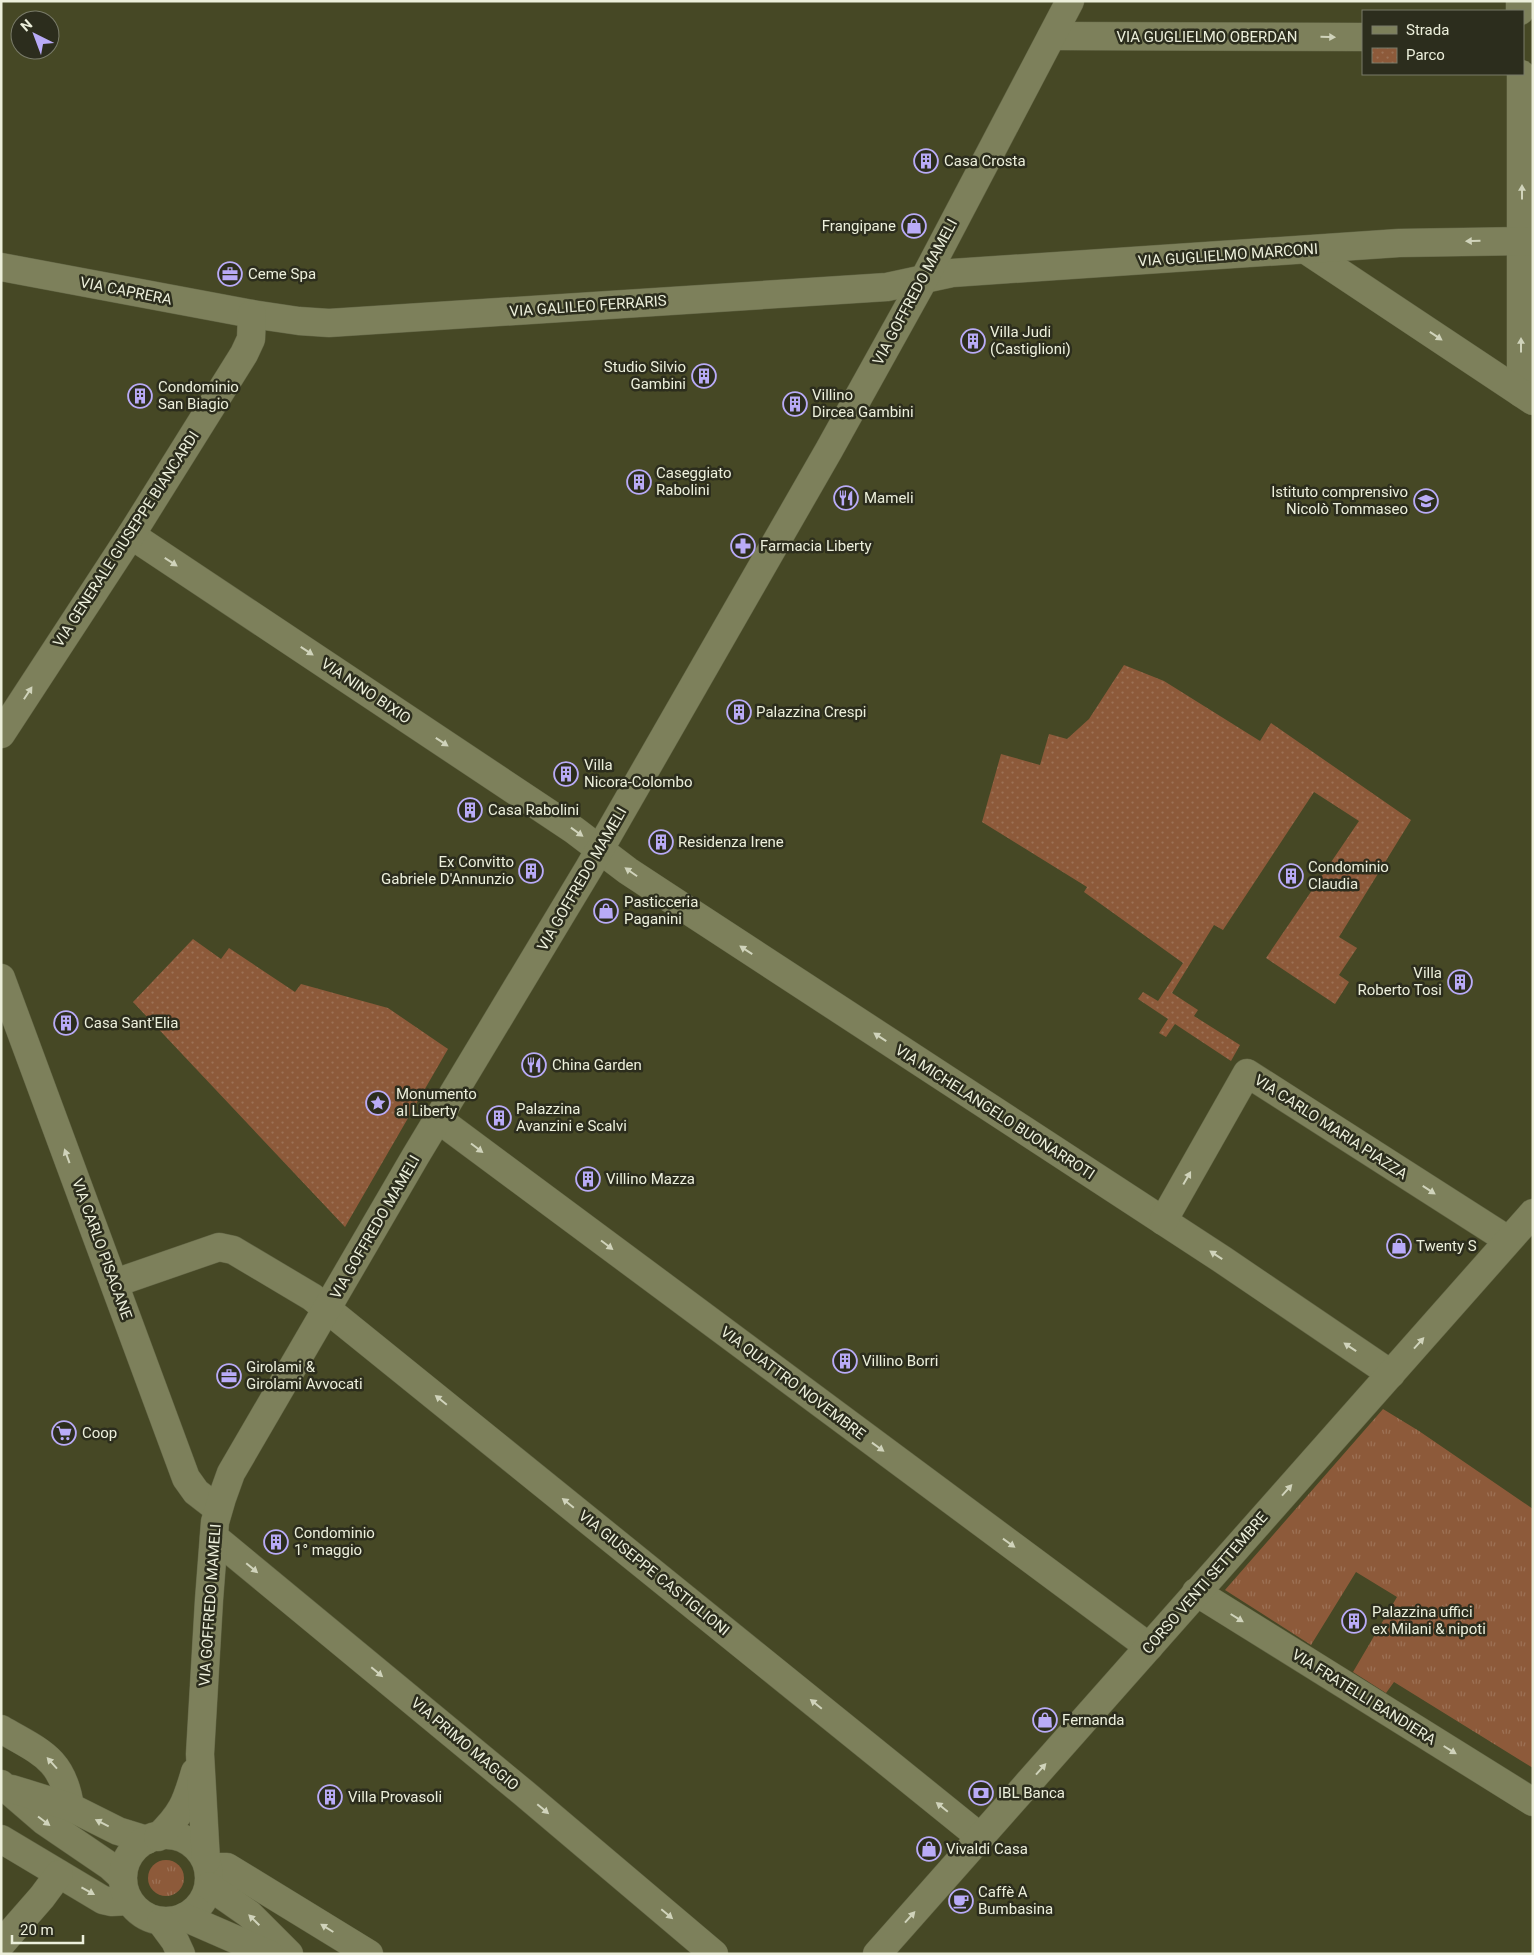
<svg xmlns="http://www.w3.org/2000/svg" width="1534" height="1955" viewBox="0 0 1534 1955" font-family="Roboto,sans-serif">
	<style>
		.grass { fill: url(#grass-tufts) }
		.park { fill: url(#park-dots) }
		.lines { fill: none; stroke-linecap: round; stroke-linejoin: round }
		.street-casing { stroke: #626445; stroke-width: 29 }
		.secondary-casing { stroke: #626445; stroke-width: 29 }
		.street { stroke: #7d805b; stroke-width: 28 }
		.secondary { stroke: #7d805b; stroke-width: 28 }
		.oneway { fill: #d0d3bb }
		.labels { text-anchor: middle; stroke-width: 5; stroke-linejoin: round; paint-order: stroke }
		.street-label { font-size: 15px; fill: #ecefdb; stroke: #2c2d1d }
		.poi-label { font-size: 15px; fill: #ecefdb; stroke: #2c2d1d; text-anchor: start }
	</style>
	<defs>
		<pattern id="grass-tufts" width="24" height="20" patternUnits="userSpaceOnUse" patternTransform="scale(1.25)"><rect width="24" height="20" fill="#8d5a3a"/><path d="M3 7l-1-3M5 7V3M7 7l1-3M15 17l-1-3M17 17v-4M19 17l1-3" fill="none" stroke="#9d7256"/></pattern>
		<pattern id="park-dots" width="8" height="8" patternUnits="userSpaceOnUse" patternTransform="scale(1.25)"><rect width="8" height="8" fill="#8d5a3a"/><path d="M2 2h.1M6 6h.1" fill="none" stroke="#9d7256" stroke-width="1.8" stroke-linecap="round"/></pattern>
	</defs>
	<rect width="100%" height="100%" fill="#464825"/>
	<!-- grass -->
	<g class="grass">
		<path d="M1383,1409L1419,1431L1533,1509V1768L1394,1682L1386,1693L1353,1672L1397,1597L1356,1572L1311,1645L1225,1590Z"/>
		<circle cx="166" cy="1878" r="18"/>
	</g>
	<!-- park -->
	<g class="park">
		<path d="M1124,665L1164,681L1260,741L1271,723L1411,820L1339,937L1357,948L1339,975L1349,982L1335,1004L1266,958L1359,821L1314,792L1223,930L1214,925L1172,993L1198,1010L1194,1016L1240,1045L1231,1061L1175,1024L1166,1037L1159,1033L1168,1019L1138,999L1143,992L1158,1001L1183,963L1084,892L1087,887L982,822L1001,754L1040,765L1049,734L1067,739L1089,719Z"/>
		<path d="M193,939L221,959L229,948L295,992L301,984L388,1008L448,1049L345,1227L133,1002Z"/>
	</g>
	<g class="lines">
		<!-- street casing -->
		<g class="street-casing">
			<g id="street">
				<path d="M1520,1V11"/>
				<path d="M1052,36L1363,37"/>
				<path d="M1521,74V393"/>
				<path d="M1306,250L1533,401"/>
				<path d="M1,267L252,314L299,321L329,323L887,287L952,273L1399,243L1533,241"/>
				<path d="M131,535L574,830L628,871L663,894L1223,1260L1391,1374"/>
				<path d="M1,734L131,535L244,354L251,339L252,314"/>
				<path d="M1,978L186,1478L196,1492L218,1509"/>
				<path d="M438,1119L1149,1647"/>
				<path d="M1163,1221L1247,1073L1508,1240"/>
				<path d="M115,1283L219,1247L233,1250L312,1297L980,1837"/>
				<path d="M214,1537L525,1794L714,1954"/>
				<path d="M1196,1592L1533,1802"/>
				<path d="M1,1729C40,1752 63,1758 70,1807"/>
				<path d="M1,1839L103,1900L112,1902L129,1901"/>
				<path d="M208,1867H227L369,1954"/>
				<path d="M1,1944L42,1897L59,1874"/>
			</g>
		</g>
		<!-- secondary casing -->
		<g class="secondary-casing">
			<g id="secondary">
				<path d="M1,1784L44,1821L110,1866L122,1877"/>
				<path d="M12,1789L70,1807L118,1831L147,1840"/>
				<circle cx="166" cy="1878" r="43"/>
				<path d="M158,1837C182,1814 186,1803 195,1772"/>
				<path d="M206,1861L200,1754L209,1600L215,1522L222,1498L231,1473L415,1157L589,868L829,450L924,279L1070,1"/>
				<path d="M209,1886L249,1914L289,1954"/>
				<path d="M184,1917L269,1954"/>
				<path d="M161,1922L175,1941L181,1954"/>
				<path d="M877,1954L1533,1213"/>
			</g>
		</g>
		<!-- street -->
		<use href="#street" class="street"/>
		<!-- secondary -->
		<use href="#secondary" class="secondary"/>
	</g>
	<!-- one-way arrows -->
	<defs><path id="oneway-solid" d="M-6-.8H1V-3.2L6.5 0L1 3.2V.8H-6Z" transform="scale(1.25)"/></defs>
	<g class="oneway">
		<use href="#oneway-solid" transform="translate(1328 37) rotate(1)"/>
		<use href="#oneway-solid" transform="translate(1522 192) rotate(-90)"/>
		<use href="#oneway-solid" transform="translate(1473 241) rotate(178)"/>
		<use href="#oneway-solid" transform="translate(1436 336) rotate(34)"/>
		<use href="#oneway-solid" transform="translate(1521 345) rotate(-90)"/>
		<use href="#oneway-solid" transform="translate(171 562) rotate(33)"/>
		<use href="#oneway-solid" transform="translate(307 651) rotate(33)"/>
		<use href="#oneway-solid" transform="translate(28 693) rotate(-57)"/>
		<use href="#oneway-solid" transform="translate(442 742) rotate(34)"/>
		<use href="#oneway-solid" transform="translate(577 832) rotate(36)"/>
		<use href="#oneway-solid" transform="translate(631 872) rotate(-145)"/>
		<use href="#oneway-solid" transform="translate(746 950) rotate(-147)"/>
		<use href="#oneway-solid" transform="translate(880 1037) rotate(-147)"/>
		<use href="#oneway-solid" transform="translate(477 1148) rotate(37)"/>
		<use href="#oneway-solid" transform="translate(67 1156) rotate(-110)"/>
		<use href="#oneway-solid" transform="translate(1187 1178) rotate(-60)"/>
		<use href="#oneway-solid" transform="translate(1429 1190) rotate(33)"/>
		<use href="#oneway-solid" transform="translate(607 1245) rotate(37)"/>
		<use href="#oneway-solid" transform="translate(1216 1255) rotate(-147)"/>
		<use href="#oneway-solid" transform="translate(1419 1343) rotate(-48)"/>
		<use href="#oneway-solid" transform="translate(1350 1347) rotate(-146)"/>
		<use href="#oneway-solid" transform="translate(441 1400) rotate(-141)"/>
		<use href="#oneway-solid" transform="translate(878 1447) rotate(36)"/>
		<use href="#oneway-solid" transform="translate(1287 1490) rotate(-48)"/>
		<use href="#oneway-solid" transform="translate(568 1503) rotate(-141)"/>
		<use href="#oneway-solid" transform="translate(1009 1543) rotate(36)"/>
		<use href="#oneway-solid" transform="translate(252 1568) rotate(40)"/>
		<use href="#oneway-solid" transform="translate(1237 1618) rotate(32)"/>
		<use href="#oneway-solid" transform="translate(377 1672) rotate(40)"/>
		<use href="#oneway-solid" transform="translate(816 1704) rotate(-141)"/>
		<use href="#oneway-solid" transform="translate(1450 1750) rotate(32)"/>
		<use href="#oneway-solid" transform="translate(52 1763) rotate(-132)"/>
		<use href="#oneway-solid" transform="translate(1041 1769) rotate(-48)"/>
		<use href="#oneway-solid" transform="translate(942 1807) rotate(-141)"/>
		<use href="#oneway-solid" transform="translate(543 1809) rotate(40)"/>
		<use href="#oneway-solid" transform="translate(44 1821) rotate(37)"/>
		<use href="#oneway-solid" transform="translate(102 1823) rotate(-153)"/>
		<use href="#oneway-solid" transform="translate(88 1891) rotate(29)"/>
		<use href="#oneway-solid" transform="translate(667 1914) rotate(40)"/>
		<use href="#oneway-solid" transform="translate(910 1917) rotate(-48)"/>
		<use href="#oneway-solid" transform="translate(254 1920) rotate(-136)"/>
		<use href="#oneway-solid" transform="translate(327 1928) rotate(-148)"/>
	</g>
	<!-- icons -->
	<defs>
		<g id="building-ring" transform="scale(1.25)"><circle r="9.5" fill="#2c2d1d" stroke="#b9abf7" stroke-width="1.5"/><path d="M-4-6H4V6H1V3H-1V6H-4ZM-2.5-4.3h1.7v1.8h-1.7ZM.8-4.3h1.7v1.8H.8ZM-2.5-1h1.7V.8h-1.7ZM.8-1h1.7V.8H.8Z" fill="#b9abf7"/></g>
		<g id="shop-ring" transform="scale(1.25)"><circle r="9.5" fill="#2c2d1d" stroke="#b9abf7" stroke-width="1.5"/><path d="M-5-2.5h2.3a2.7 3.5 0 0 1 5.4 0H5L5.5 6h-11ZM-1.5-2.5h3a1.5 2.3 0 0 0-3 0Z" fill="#b9abf7"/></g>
		<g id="office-ring" transform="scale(1.25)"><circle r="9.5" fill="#2c2d1d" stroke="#b9abf7" stroke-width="1.5"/><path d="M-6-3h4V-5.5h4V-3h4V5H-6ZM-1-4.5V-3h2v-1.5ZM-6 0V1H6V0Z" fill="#b9abf7"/></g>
		<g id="restaurant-ring" transform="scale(1.25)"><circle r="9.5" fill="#2c2d1d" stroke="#b9abf7" stroke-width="1.5"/><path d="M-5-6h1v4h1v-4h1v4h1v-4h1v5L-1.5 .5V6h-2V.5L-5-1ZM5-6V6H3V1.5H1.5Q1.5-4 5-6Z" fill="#b9abf7"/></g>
		<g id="school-ring" transform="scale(1.25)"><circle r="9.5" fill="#2c2d1d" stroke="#b9abf7" stroke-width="1.5"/><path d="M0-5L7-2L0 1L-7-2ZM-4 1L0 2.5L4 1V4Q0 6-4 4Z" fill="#b9abf7"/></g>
		<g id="pharmacy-ring" transform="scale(1.25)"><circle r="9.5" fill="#2c2d1d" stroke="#b9abf7" stroke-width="1.5"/><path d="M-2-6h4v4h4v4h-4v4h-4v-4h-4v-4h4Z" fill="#b9abf7"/></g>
		<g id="sight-ring" transform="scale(1.25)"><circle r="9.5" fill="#2c2d1d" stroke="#b9abf7" stroke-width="1.5"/><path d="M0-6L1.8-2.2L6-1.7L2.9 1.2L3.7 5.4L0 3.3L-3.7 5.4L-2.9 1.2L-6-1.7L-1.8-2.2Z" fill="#b9abf7"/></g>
		<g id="supermarket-ring" transform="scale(1.25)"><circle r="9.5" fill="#2c2d1d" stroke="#b9abf7" stroke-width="1.5"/><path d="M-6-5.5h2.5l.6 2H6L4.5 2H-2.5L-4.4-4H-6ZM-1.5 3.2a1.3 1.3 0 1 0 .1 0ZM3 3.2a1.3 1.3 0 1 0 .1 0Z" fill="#b9abf7"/></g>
		<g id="bank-ring" transform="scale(1.25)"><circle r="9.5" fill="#2c2d1d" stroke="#b9abf7" stroke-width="1.5"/><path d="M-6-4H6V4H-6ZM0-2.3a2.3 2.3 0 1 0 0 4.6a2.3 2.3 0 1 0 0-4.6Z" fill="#b9abf7"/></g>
		<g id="cafe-ring" transform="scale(1.25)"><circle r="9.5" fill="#2c2d1d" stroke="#b9abf7" stroke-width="1.5"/><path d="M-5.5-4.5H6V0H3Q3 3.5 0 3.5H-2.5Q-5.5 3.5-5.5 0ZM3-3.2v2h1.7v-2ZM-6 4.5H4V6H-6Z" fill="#b9abf7"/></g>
	</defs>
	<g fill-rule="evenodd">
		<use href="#building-ring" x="926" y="161"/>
		<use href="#shop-ring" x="914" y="226"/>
		<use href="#office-ring" x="230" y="274"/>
		<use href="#building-ring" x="973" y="341"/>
		<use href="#building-ring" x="704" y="376"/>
		<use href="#building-ring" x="140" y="396"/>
		<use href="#building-ring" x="795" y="404"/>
		<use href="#building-ring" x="639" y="482"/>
		<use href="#restaurant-ring" x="846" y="498"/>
		<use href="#school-ring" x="1426" y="501"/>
		<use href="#pharmacy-ring" x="743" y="546"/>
		<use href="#building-ring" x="739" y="712"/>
		<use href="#building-ring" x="566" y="774"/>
		<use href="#building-ring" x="470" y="810"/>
		<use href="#building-ring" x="661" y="842"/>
		<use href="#building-ring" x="531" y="871"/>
		<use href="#building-ring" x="1291" y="876"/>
		<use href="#shop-ring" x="606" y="911"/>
		<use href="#building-ring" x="1460" y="982"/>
		<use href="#building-ring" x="66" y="1023"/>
		<use href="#restaurant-ring" x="534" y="1065"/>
		<use href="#sight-ring" x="378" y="1103"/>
		<use href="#building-ring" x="499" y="1118"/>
		<use href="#building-ring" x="588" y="1179"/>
		<use href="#shop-ring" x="1399" y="1246"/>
		<use href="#building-ring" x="845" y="1361"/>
		<use href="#office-ring" x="229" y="1376"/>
		<use href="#supermarket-ring" x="64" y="1433"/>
		<use href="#building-ring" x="276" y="1542"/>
		<use href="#building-ring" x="1354" y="1621"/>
		<use href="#shop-ring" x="1045" y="1720"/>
		<use href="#bank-ring" x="981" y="1793"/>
		<use href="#building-ring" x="330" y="1797"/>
		<use href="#shop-ring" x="929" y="1849"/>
		<use href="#cafe-ring" x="961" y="1901"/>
	</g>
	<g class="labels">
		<!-- street labels -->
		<g class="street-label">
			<text x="1207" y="42">VIA GUGLIELMO OBERDAN</text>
			<text transform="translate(1228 255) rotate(-4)" y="5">VIA GUGLIELMO MARCONI</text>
			<text transform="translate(126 291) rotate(11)" y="5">VIA CAPRERA</text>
			<text transform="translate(915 292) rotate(-62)" y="5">VIA GOFFREDO MAMELI</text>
			<text transform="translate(588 306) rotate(-4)" y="5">VIA GALILEO FERRARIS</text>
			<text transform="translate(126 539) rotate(-57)" y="5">VIA GENERALE GIUSEPPE BIANCARDI</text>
			<text transform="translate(366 691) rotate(34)" y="5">VIA NINO BIXIO</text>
			<text transform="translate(582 879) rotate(-60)" y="5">VIA GOFFREDO MAMELI</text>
			<text transform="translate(995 1112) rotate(33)" y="5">VIA MICHELANGELO BUONARROTI</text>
			<text transform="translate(1331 1127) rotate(33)" y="5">VIA CARLO MARIA PIAZZA</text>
			<text transform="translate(375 1227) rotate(-60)" y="5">VIA GOFFREDO MAMELI</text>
			<text transform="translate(102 1249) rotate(70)" y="5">VIA CARLO PISACANE</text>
			<text transform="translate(793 1383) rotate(37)" y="5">VIA QUATTRO NOVEMBRE</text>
			<text transform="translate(654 1573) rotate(39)" y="5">VIA GIUSEPPE CASTIGLIONI</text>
			<text transform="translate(1205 1583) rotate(-49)" y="5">CORSO VENTI SETTEMBRE</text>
			<text transform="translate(210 1605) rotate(-86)" y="5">VIA GOFFREDO MAMELI</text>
			<text transform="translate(1364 1697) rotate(32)" y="5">VIA FRATELLI BANDIERA</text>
			<text transform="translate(465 1744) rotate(40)" y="5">VIA PRIMO MAGGIO</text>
		</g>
		<!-- poi labels -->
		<g class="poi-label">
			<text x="944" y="166">Casa Crosta</text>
			<text x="896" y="231" text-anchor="end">Frangipane</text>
			<text x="248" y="279">Ceme Spa</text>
			<text x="990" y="337">Villa Judi<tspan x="990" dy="17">(Castiglioni)</tspan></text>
			<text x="686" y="372" text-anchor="end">Studio Silvio<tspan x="686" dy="17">Gambini</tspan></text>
			<text x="158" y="392">Condominio<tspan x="158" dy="17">San Biagio</tspan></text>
			<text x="812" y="400">Villino<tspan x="812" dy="17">Dircea Gambini</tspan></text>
			<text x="656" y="478">Caseggiato<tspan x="656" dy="17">Rabolini</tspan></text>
			<text x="1408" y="497" text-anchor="end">Istituto comprensivo<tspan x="1408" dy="17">Nicolò Tommaseo</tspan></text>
			<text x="864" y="503">Mameli</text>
			<text x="760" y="551">Farmacia Liberty</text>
			<text x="756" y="717">Palazzina Crespi</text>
			<text x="584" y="770">Villa<tspan x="584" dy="17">Nicora-Colombo</tspan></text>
			<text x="488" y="815">Casa Rabolini</text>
			<text x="678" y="847">Residenza Irene</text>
			<text x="514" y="867" text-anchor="end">Ex Convitto<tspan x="514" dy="17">Gabriele D'Annunzio</tspan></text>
			<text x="1308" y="872">Condominio<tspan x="1308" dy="17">Claudia</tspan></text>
			<text x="624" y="907">Pasticceria<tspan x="624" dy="17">Paganini</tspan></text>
			<text x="1442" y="978" text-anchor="end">Villa<tspan x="1442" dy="17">Roberto Tosi</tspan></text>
			<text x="84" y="1028">Casa Sant'Elia</text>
			<text x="552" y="1070">China Garden</text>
			<text x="396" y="1099">Monumento<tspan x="396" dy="17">al Liberty</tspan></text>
			<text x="516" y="1114">Palazzina<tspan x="516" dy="17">Avanzini e Scalvi</tspan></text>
			<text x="606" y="1184">Villino Mazza</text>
			<text x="1416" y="1251">Twenty S</text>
			<text x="862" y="1366">Villino Borri</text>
			<text x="246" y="1372">Girolami &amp;<tspan x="246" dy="17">Girolami Avvocati</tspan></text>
			<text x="82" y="1438">Coop</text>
			<text x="294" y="1538">Condominio<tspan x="294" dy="17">1° maggio</tspan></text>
			<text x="1372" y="1617">Palazzina uffici<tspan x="1372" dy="17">ex Milani &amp; nipoti</tspan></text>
			<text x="1062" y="1725">Fernanda</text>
			<text x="998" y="1798">IBL Banca</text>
			<text x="348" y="1802">Villa Provasoli</text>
			<text x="946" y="1854">Vivaldi Casa</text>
			<text x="978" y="1897">Caffè A<tspan x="978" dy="17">Bumbasina</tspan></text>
		</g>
	</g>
	<!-- border -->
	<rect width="1534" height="1955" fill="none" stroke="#ecefdb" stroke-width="5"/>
	<!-- legend -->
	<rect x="1362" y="10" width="162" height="65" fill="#2c2d1d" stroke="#797b69"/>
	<rect x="1372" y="26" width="25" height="8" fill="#7d805b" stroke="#797b69"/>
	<text x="1406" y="35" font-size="15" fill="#ecefdb">Strada</text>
	<rect x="1372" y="48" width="25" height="15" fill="url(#park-dots)" stroke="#797b69"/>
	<text x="1406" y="60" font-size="15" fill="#ecefdb">Parco</text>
	<!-- north arrow -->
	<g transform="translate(35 35) rotate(318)"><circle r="24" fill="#2c2d1d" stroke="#797b69"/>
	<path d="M0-4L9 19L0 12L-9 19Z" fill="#b9abf7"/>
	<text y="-8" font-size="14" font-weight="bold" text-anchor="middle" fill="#ecefdb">N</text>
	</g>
	<!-- scale -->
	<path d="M12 1935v8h71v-8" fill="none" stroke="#ecefdb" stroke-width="2.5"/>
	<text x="20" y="1935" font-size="15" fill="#ecefdb" stroke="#2c2d1d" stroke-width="4" paint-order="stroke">20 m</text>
</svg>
